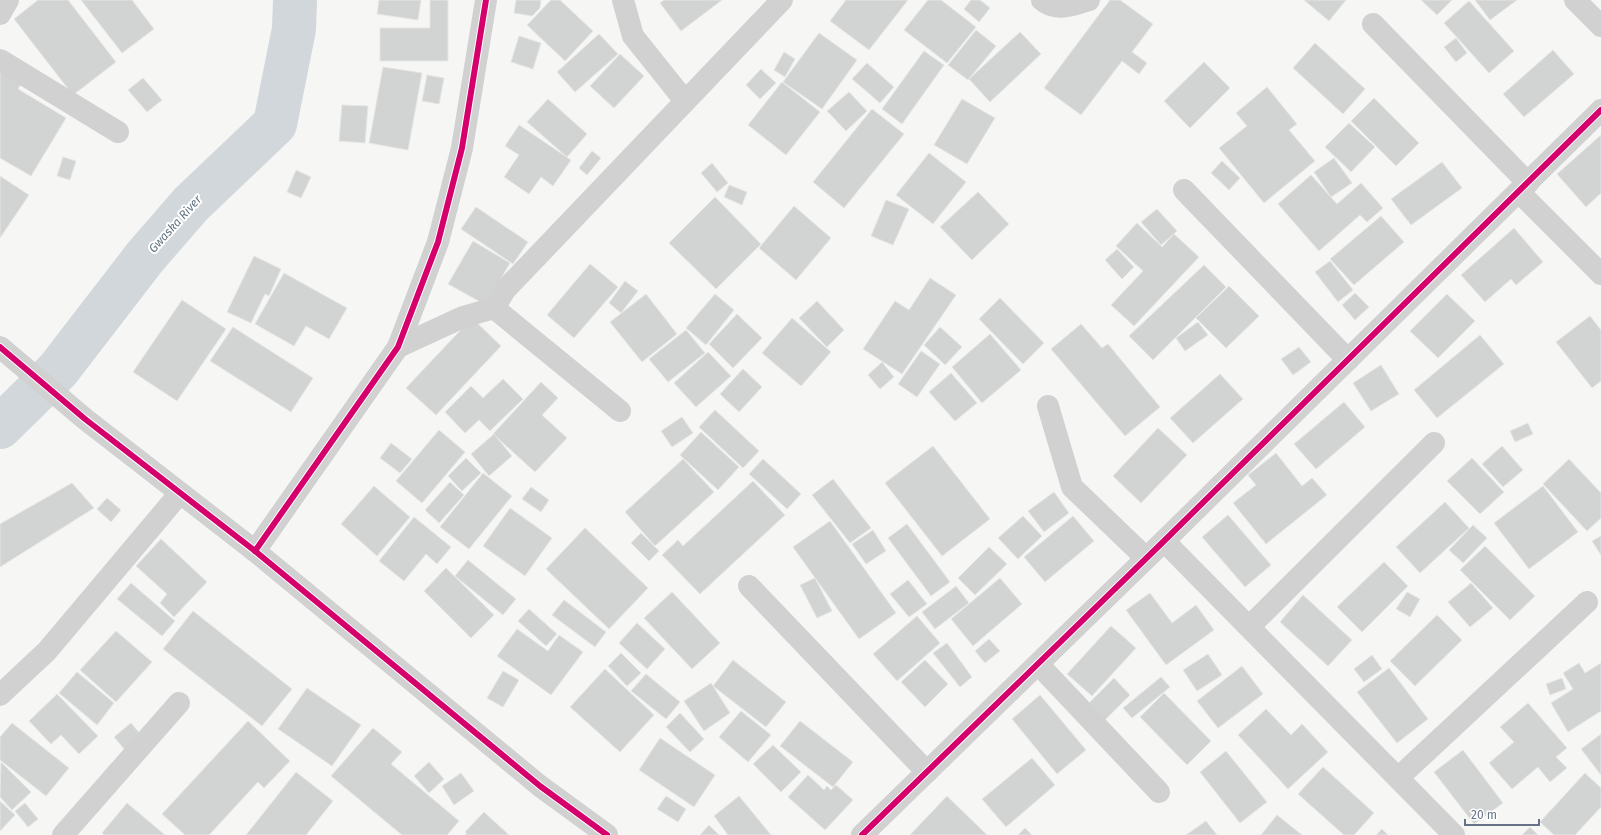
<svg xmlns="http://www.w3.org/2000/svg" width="1601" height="835" viewBox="0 0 1601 835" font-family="'Fira Sans',sans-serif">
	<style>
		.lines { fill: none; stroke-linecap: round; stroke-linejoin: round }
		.river { stroke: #d2d7db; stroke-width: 44 }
		.building { fill: #d2d3d3; stroke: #e6e6e4 }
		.minor { stroke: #d1d1d2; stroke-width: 22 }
		.cycleway-casing { stroke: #fff; stroke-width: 8 }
		.cycleway { stroke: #d6006c; stroke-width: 6 }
		.labels { text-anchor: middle; stroke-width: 4; stroke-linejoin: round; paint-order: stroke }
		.water-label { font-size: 12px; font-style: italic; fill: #617482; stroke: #fff }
	</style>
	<rect width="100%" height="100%" fill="#f6f6f5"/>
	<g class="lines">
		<!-- river -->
		<path class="river" d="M0,427L58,370L145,257L191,204L275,124L294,29L295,0"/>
	</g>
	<!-- building -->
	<g class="building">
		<path d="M38,0H68L116,62L73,95L14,19Z"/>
		<path d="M81,0H132L154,29L122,53Z"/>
		<path d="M379,0H421L418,20L377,14Z"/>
		<path d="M430,0H448V61H380V28H430Z"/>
		<path d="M516,0H541L540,8L532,16L514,13Z"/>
		<path d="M551,0H560L593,31L565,61L527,25Z"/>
		<path d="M664,0H722L681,31L660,3Z"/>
		<path d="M846,0H908L869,50L830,21Z"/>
		<path d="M928,0H941L976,27L947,63L904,30Z"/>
		<path d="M971,0H980L990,8L979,22L964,9Z"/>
		<path d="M1110,0H1120L1153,24L1132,52L1147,63L1139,74L1122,61L1081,115L1044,88Z"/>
		<path d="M1304,0H1346L1329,21Z"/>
		<path d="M1421,0H1452L1437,15Z"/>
		<path d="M1475,0H1517L1490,20Z"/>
		<path d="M1469,1L1514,51L1489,73L1444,23Z"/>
		<path d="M976,30L996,46L968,80L948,65Z"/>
		<path d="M1020,32L1041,54L990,102L969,79Z"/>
		<path d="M819,33L857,60L822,109L783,82Z"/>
		<path d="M599,34L618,54L575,92L557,72Z"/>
		<path d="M519,36L541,43L533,69L511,62Z"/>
		<path d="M1456,38L1467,53L1456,62L1444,47Z"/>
		<path d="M1315,43L1365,89L1343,114L1293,68Z"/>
		<path d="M1553,50L1574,74L1524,117L1503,94Z"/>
		<path d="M924,51L944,65L902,124L882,109Z"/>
		<path d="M784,52L795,59L785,77L774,70Z"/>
		<path d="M620,54L644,76L614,108L590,86Z"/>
		<path d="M1204,62L1230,88L1190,128L1164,101Z"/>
		<path d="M867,63L894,87L880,103L852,79Z"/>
		<path d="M383,67L422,73L408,150L369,143Z"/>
		<path d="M761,69L776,83L760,99L746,85Z"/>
		<path d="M0,71L21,84L18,89L66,118L31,176L0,158Z"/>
		<path d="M427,75L444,78L439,104L422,101Z"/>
		<path d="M143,78L162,100L147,112L128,90Z"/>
		<path d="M782,82L820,112L786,155L748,125Z"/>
		<path d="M1267,87L1297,124L1289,130L1315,161L1264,203L1219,148L1247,126L1236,113Z"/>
		<path d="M849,92L867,111L846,131L827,111Z"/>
		<path d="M1374,98L1419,143L1396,166L1351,121Z"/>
		<path d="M548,99L587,134L567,157L527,122Z"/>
		<path d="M962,99L995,118L967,164L934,145Z"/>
		<path d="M342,105L368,106L365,143L339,141Z"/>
		<path d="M872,109L904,134L844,208L813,182Z"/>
		<path d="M1349,123L1375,147L1351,172L1325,147Z"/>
		<path d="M519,125L571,160L553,186L541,177L529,194L504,177L519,155L505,146Z"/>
		<path d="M1601,135V193L1586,207L1557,174Z"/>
		<path d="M592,151L601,158L587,175L579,168Z"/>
		<path d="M929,153L966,182L933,224L896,195Z"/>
		<path d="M63,157L76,161L70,180L57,176Z"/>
		<path d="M1334,158L1352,183L1331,197L1314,172Z"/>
		<path d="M1222,161L1240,178L1229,190L1211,173Z"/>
		<path d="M1442,162L1462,188L1411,225L1391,199Z"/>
		<path d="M712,163L728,183L717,192L701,173Z"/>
		<path d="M296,170L311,177L301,198L287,192Z"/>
		<path d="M1311,175L1337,204L1361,183L1383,208L1367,222L1360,215L1319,251L1278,204Z"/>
		<path d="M0,176L29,195L0,238Z"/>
		<path d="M729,185L747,192L742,205L724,197Z"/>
		<path d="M978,192L1009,224L972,260L940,227Z"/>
		<path d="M715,197L761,244L716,289L669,243Z"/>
		<path d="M886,200L909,209L893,245L871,236Z"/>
		<path d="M794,206L831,238L796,280L759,248Z"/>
		<path d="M476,207L528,242L513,264L461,229Z"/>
		<path d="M1157,209L1177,231L1161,245L1141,222Z"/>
		<path d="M1381,216L1404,242L1354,285L1330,259Z"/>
		<path d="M1137,223L1162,247L1174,234L1199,257L1134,326L1111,305L1143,271L1116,246Z"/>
		<path d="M1514,228L1543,262L1516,285L1511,279L1485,302L1461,275Z"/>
		<path d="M473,241L510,263L486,305L448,284Z"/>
		<path d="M1117,249L1134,267L1122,279L1105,260Z"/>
		<path d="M254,256L281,269L269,296L265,294L251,323L227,312Z"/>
		<path d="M1330,261L1353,290L1338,302L1315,272Z"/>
		<path d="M590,264L618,287L574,338L547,315Z"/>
		<path d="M1204,265L1226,287L1153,360L1129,336Z"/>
		<path d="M284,273L347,308L329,339L306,326L294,346L255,324Z"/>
		<path d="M930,278L956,295L902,374L863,349L895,301L909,310Z"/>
		<path d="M625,281L638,291L621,313L609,303Z"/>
		<path d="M1229,286L1259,316L1226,348L1196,318Z"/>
		<path d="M1355,293L1369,307L1355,320L1342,305Z"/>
		<path d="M646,294L677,334L642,362L610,322Z"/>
		<path d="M715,294L734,310L706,345L686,328Z"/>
		<path d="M1447,294L1475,321L1438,358L1410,331Z"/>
		<path d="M1000,298L1044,343L1023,364L979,319Z"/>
		<path d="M182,300L226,329L177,401L133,372Z"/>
		<path d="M817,301L844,330L827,347L799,318Z"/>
		<path d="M737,314L762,338L733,368L709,344Z"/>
		<path d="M1590,316L1601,330V381L1592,388L1556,342Z"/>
		<path d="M472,318L501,346L436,415L406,388Z"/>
		<path d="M792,318L831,352L801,386L762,353Z"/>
		<path d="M1198,322L1208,335L1185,351L1176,338Z"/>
		<path d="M1081,324L1102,348L1108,344L1160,407L1125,436L1051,349Z"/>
		<path d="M233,327L313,378L291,412L210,361Z"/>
		<path d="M940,327L962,347L945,365L924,345Z"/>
		<path d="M686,330L705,353L668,382L649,359Z"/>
		<path d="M990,334L1021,370L982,403L952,367Z"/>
		<path d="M1480,335L1504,364L1437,418L1414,390Z"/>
		<path d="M1299,347L1311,362L1293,375L1281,359Z"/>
		<path d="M921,351L940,364L917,397L898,384Z"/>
		<path d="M708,352L731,376L696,407L674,383Z"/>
		<path d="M882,362L894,377L880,389L868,375Z"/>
		<path d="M1381,365L1399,394L1371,411L1353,383Z"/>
		<path d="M743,369L762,387L739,412L720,394Z"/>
		<path d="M951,373L977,403L955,421L929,392Z"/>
		<path d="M1220,374L1243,399L1193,443L1170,418Z"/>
		<path d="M503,379L523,399L490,431L479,420L465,433L445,412L471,386L483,398Z"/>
		<path d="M541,382L558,398L542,415L567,438L535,472L493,434Z"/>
		<path d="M1344,402L1365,427L1316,469L1294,444Z"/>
		<path d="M715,410L759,451L743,468L699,427Z"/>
		<path d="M682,417L693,433L672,447L661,431Z"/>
		<path d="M1528,423L1533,434L1515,442L1510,431Z"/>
		<path d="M1158,428L1187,455L1141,503L1113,476Z"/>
		<path d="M439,430L465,452L422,503L396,481Z"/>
		<path d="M701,432L739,467L718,490L680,455Z"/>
		<path d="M494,434L512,456L489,476L471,454Z"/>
		<path d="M391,443L412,459L400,473L380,458Z"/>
		<path d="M933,446L990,519L942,556L885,483Z"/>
		<path d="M1502,446L1523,470L1503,487L1482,464Z"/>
		<path d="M1276,453L1302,486L1312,478L1327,495L1266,544L1233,503L1256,485L1248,475Z"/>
		<path d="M466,458L481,473L462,491L448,476Z"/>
		<path d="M1472,458L1504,492L1480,514L1447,481Z"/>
		<path d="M683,459L714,492L655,546L625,512Z"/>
		<path d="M763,459L801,494L787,509L749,474Z"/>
		<path d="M1569,459L1601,493V518L1587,531L1543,484Z"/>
		<path d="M483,473L512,496L469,549L440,527Z"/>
		<path d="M833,479L871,528L850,543L812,495Z"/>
		<path d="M753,481L785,515L700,594L662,555L678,540L683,546Z"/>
		<path d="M450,482L464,495L439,523L425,510Z"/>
		<path d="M72,483L94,508L0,567V524Z"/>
		<path d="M374,486L410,517L377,556L341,524Z"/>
		<path d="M1543,486L1578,532L1529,569L1494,523Z"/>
		<path d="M531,487L549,500L541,512L522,499Z"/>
		<path d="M1054,492L1069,513L1044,532L1028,511Z"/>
		<path d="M107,498L121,510L111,522L97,509Z"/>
		<path d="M1445,502L1469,528L1420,573L1396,547Z"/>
		<path d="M510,508L552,538L525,576L483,546Z"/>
		<path d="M1228,515L1271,565L1245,587L1202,537Z"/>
		<path d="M1023,516L1042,536L1018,559L998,538Z"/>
		<path d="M1073,516L1094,541L1045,582L1024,557Z"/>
		<path d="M414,517L451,547L437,564L426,554L404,581L379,561Z"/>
		<path d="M830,521L896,613L859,639L793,547Z"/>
		<path d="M907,524L950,582L931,596L888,538Z"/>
		<path d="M1473,525L1487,538L1463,563L1449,550Z"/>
		<path d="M585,528L648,588L609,629L546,569Z"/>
		<path d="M873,530L886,551L866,564L852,544Z"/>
		<path d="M641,533L659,551L649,561L631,543Z"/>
		<path d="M1601,536V555L1592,541Z"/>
		<path d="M161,539L207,582L174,617L160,603L167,594L136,566Z"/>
		<path d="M1485,546L1535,596L1510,620L1460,570Z"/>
		<path d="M989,547L1007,564L975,595L958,578Z"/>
		<path d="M468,560L516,599L503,615L455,576Z"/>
		<path d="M1384,562L1408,586L1362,632L1337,607Z"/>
		<path d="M446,568L494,615L471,638L424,591Z"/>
		<path d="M815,578L832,611L817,618L800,585Z"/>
		<path d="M1000,578L1022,604L973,646L951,619Z"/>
		<path d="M908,580L927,604L909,617L890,594Z"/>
		<path d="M131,583L175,621L162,636L117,599Z"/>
		<path d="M1471,583L1493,608L1470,627L1448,602Z"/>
		<path d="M956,586L969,603L935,629L922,612Z"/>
		<path d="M672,592L720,643L692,669L644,618Z"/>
		<path d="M1407,592L1420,599L1410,617L1396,609Z"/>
		<path d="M1150,593L1172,623L1196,605L1214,630L1166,665L1126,610Z"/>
		<path d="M1303,595L1352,640L1328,666L1280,622Z"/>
		<path d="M564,600L606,632L595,647L552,615Z"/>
		<path d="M529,609L557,634L546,646L518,621Z"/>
		<path d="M193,611L292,689L262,726L163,649Z"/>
		<path d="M1437,615L1462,640L1415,686L1390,661Z"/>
		<path d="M917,616L940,643L897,681L873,654Z"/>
		<path d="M637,623L665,649L647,669L619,643Z"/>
		<path d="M1111,626L1136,648L1092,696L1067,674Z"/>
		<path d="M517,629L548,651L559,635L583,652L551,695L497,656Z"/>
		<path d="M116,631L152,662L116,702L80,670Z"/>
		<path d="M989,639L1000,651L985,663L975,651Z"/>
		<path d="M947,643L972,677L960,687L933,653Z"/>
		<path d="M621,653L641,673L627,686L608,666Z"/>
		<path d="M1208,654L1222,675L1197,691L1183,670Z"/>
		<path d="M1372,655L1382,669L1364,682L1354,669Z"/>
		<path d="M733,660L786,702L766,727L713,686Z"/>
		<path d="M925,660L948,684L925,707L901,682Z"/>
		<path d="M1579,663L1585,673L1601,663V711L1568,732L1551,703L1573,689L1563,673Z"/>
		<path d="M1242,666L1263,694L1218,728L1197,701Z"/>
		<path d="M1389,668L1428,719L1397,743L1357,692Z"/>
		<path d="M605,669L654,715L620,752L570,707Z"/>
		<path d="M503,671L519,680L503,707L487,698Z"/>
		<path d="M77,672L114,703L97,725L59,693Z"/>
		<path d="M646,674L680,702L666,719L631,691Z"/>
		<path d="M1161,677L1170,687L1132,718L1123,708Z"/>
		<path d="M1114,678L1130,695L1105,720L1089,703Z"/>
		<path d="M1562,678L1566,689L1550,695L1546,684Z"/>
		<path d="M711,683L730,713L704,731L684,701Z"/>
		<path d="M307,688L361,725L332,766L278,729Z"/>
		<path d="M1164,693L1211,741L1187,765L1140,717Z"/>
		<path d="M57,694L98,736L79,754L61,735L51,744L29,721Z"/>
		<path d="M1040,695L1086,750L1057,774L1012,719Z"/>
		<path d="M1528,703L1567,748L1556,757L1567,768L1550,782L1538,767L1512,789L1489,763L1514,742L1500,727Z"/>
		<path d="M1266,709L1291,735L1302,724L1328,752L1288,789L1238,735Z"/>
		<path d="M741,711L771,735L748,762L719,737Z"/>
		<path d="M680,713L704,739L690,752L666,727Z"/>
		<path d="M248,721L290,761L264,788L258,782L209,835H185L162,814Z"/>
		<path d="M800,721L853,762L833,787L780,746Z"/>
		<path d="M12,723L69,768L46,796L0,760V737Z"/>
		<path d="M131,723L142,736L125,750L114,737Z"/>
		<path d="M373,728L402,752L391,764L459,821L447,835H402L331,776Z"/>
		<path d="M1601,734V775L1581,749Z"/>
		<path d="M660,738L715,775L694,807L639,770Z"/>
		<path d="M773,745L801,772L781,792L753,764Z"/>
		<path d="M1463,750L1503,803L1474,824L1434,772Z"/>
		<path d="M1226,751L1267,802L1240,823L1200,772Z"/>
		<path d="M1032,758L1055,785L1006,827L982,799Z"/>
		<path d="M1,762L31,792L12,810L0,797Z"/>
		<path d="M429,762L444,779L429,793L414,776Z"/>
		<path d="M1323,767L1374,813L1354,835H1344L1298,794Z"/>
		<path d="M296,772L333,801L306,835H246Z"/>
		<path d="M461,773L474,791L454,805L442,786Z"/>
		<path d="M1585,773L1601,788V807L1575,835H1554L1540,822Z"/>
		<path d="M808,775L824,790L827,786L831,790L836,785L853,800L825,830L788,797Z"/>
		<path d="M666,796L686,809L678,822L657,809Z"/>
		<path d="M739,796L771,835H728L714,816Z"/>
		<path d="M947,796L987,835H910Z"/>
		<path d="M0,801L15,815L0,831Z"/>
		<path d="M25,803L38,819L28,827L15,811Z"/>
		<path d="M127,803L165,835H104L102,833Z"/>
		<path d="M484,812L509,835H465L467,834L465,832Z"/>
		<path d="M1277,815L1302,835H1261Z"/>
		<path d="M1206,821L1217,835H1186Z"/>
		<path d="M709,825L719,835H700Z"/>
		<path d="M1530,827L1538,835H1522Z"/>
		<path d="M1025,828L1032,835H1018Z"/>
		<path d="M1382,829L1388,835H1376Z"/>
	</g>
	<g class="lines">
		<!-- minor -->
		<g class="minor">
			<path d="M623,0L633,36L685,101"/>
			<path d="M1042,0C1055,12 1074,5 1089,0"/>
			<path d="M1575,0L1601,26"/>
			<path d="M0,14L8,0"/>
			<path d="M1373,24L1528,183"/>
			<path d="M0,60L118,132"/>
			<path d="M1184,190L1348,360"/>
			<path d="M1519,192L1601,274"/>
			<path d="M494,308L620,411"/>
			<path d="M0,347L85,419L255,551L540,786L607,835"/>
			<path d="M398,347L463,317L494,308L505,290L782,0"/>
			<path d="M1048,406L1072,487L1146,558"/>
			<path d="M1164,541L1454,835"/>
			<path d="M255,551L398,347L438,242L462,148L486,0"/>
			<path d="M749,586L927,772"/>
			<path d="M1249,627L1434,443"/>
			<path d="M1038,664L1159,792"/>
			<path d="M0,695L47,651L180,493"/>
			<path d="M1398,778L1587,602"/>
			<path d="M63,835L179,703"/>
			<path d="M862,835L1164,541L1601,110"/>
		</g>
		<!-- cycleway casing -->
		<g class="cycleway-casing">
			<g id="cycleway">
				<path d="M0,347L85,419L255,551L540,786L607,835"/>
				<path d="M255,551L398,347L438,242L462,148L486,0"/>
				<path d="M862,835L1164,541L1601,110"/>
			</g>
		</g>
		<!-- cycleway -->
		<use href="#cycleway" class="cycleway"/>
	</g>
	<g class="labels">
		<!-- water labels -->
		<g class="water-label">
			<text transform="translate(175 224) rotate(-48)" y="4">Gwaska River</text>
		</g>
	</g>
	<!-- scale -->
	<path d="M1465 819v6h74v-6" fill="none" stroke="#667286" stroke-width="2"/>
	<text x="1471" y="819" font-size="12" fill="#667286" stroke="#ffffff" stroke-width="3" paint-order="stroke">20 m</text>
</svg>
